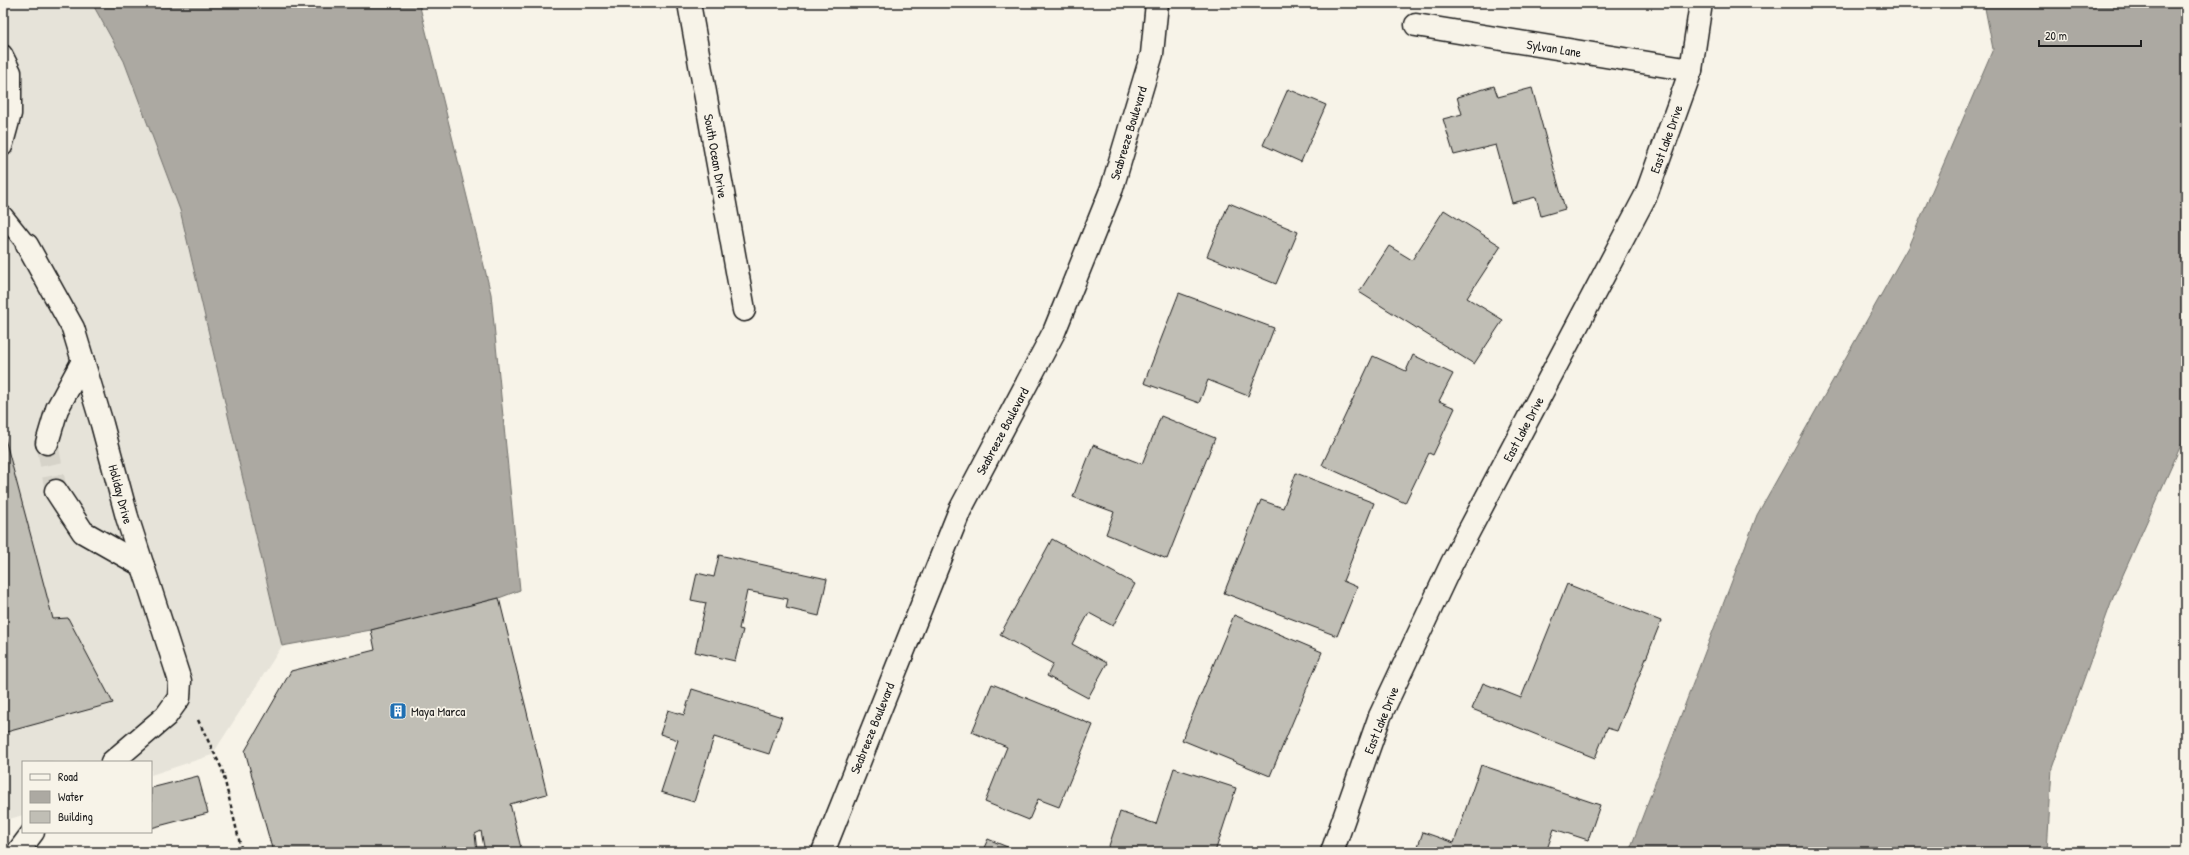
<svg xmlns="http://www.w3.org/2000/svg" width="2189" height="855" viewBox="0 0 2189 855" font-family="'Patrick Hand',sans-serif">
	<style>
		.built { fill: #e6e3d9 }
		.water { fill: #aca9a2; stroke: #72716c }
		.building { fill: #c0beb5; stroke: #1c1c1c }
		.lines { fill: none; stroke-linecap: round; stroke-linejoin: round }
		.minor-tunnel { stroke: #d6d3c9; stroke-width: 22; stroke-dasharray: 22 11; stroke-linecap: butt }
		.service-casing { stroke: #1c1c1c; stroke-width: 21 }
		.minor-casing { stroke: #1c1c1c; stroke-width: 25 }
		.primary-casing { stroke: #1c1c1c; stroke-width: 25 }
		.path { stroke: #1c1c1c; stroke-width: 2.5; stroke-dasharray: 4 3; stroke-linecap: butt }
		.service { stroke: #f7f3e8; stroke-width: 18 }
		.minor { stroke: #f7f3e8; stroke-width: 22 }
		.primary { stroke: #f7f3e8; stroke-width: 22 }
		.labels { text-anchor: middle; stroke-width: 3.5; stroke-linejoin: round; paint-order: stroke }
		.street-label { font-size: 13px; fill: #1c1c1c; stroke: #f7f3e8 }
		.poi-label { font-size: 13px; fill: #1c1c1c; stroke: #f7f3e8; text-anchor: start }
	</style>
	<rect width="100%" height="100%" fill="#f7f3e8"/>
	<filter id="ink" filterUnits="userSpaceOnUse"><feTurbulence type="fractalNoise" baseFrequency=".025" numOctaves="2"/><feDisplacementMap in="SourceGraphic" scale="8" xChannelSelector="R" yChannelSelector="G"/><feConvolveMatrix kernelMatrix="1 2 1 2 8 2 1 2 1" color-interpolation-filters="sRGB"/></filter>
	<g filter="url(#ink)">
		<!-- built -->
		<path class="built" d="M3,3H92L124,61L180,210L282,646L212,755L151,775V762H23V815L3,821Z"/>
		<!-- water -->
		<g class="water">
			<path d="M92,3H419L491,294L520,590L499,598L371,630L282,646L180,210L124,61Z"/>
			<path d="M1984,3H2186V434L2114,595L2052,768L2047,852H1629L1757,515L1908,247L1993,49Z"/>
		</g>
		<!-- building -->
		<g class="building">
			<path d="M1494,86L1498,97L1532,88L1565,209L1541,216L1536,197L1512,203L1496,145L1454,155L1443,119L1462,114L1457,97Z"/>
			<path d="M1288,89L1326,105L1301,162L1263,145Z"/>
			<path d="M1229,203L1298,232L1276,284L1207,256Z"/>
			<path d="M1444,210L1501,246L1467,298L1503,320L1474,364L1359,292L1389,246L1412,260Z"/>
			<path d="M1179,293L1274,328L1248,396L1208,380L1199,403L1144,383Z"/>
			<path d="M1413,355L1453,374L1439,401L1455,408L1433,455L1429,453L1405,503L1322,465L1373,356L1406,371Z"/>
			<path d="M1161,416L1215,438L1167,559L1106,534L1114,512L1073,497L1093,445L1142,464Z"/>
			<path d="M3,431L53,619L68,618L113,703L3,733Z"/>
			<path d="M1296,473L1374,503L1343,581L1357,587L1337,636L1224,593L1261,500L1283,508Z"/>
			<path d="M1052,539L1135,584L1113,626L1089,613L1072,644L1107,663L1088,698L1047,676L1053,664L1000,635Z"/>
			<path d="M719,555L827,579L819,616L786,608L788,599L747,591L739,629L743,630L735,661L695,652L706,603L691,600L697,573L714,577Z"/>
			<path d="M1567,584L1661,621L1617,731L1607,728L1595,758L1472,709L1483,683L1521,698Z"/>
			<path d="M499,598L547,794L510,804L522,852H485L481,831L475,834L477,852H273L245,751L291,671L375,650L371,630Z"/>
			<path d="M1234,615L1322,652L1270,776L1182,740Z"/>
			<path d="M992,684L1093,725L1059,807L1038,799L1029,820L985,802L1007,747L972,732Z"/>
			<path d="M692,689L782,717L769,754L714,737L694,802L661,792L678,740L660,734L668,710L684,715Z"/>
			<path d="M1481,765L1600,805L1588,840L1554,829L1546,852H1416L1423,832L1454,843Z"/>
			<path d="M1174,768L1236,788L1215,852H1107L1120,812L1156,824Z"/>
			<path d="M198,776L208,813L151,828V788Z"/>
			<path d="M988,839L1017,851L1016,852H982Z"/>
		</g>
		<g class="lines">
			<!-- minor-tunnel -->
			<path class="minor-tunnel" d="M47,443L56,491"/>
			<!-- service casing -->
			<g class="service-casing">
				<g id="service">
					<path d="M3,54L12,72V114L3,147"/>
					<path d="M3,215L27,245"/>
				</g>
			</g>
			<!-- minor casing -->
			<g class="minor-casing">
				<g id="minor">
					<path d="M689,3L744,310"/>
					<path d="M1416,25L1691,70"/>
					<path d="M27,245L73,328L102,424L127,517L180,681L179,698L166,716L112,762"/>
					<path d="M47,443L57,409L83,361"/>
					<path d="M56,491L83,532L143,566"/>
					<path d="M18,852L33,832"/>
					<path d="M1332,852L1380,716L1452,563L1646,195L1691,70L1701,3"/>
				</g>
			</g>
			<!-- primary casing -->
			<g class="primary-casing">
				<path id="primary" d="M823,852L960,510L1054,332L1112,188L1152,54L1157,3"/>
			</g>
			<!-- path -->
			<path class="path" d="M198,720L222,769L242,852"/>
			<!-- service -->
			<use href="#service" class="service"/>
			<!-- minor -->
			<use href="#minor" class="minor"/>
			<!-- primary -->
			<use href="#primary" class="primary"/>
		</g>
	</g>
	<!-- icons -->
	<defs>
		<g id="building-square" transform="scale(0.9)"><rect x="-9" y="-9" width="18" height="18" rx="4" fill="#1f6fb2" stroke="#f7f3e8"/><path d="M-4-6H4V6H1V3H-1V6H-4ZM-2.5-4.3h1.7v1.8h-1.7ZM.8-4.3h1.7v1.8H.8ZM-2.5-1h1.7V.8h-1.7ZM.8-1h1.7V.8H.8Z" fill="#fff"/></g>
	</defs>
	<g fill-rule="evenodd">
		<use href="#building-square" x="398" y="711"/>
	</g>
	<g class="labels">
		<!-- street labels -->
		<g class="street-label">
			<text transform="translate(1554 48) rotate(9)" y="5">Sylvan Lane</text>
			<text transform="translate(1128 133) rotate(-73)" y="5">Seabreeze Boulevard</text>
			<text transform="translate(1666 139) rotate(-70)" y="5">East Lake Drive</text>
			<text transform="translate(716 156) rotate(80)" y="5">South Ocean Drive</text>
			<text transform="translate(1523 429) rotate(-62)" y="5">East Lake Drive</text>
			<text transform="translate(1002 431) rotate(-62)" y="5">Seabreeze Boulevard</text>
			<text transform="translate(121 494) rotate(75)" y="5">Holiday Drive</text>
			<text transform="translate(1381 720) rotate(-68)" y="5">East Lake Drive</text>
			<text transform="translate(872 728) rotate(-68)" y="5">Seabreeze Boulevard</text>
		</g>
		<!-- poi labels -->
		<g class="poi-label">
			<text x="411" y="716">Maya Marca</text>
		</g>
	</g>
	<!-- margin -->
	<rect width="2189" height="855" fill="none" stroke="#f7f3e8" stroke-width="16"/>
	<rect x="8" y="8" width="2173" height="839" fill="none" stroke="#1c1c1c" stroke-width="1.5" filter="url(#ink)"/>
	<!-- legend -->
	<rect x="22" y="761" width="130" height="72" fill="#f7f3e8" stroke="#9f9d96"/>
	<rect x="30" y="774" width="20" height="6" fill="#f7f3e8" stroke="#9f9d96"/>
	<text x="58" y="781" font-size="12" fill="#1c1c1c">Road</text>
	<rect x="30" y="791" width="20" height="12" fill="#aca9a2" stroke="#9f9d96"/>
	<text x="58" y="801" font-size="12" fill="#1c1c1c">Water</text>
	<rect x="30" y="811" width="20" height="12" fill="#c0beb5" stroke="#9f9d96"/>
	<text x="58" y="821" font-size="12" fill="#1c1c1c">Building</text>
	<!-- scale -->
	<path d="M2039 40v6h102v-6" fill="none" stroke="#1c1c1c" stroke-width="2"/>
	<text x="2045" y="40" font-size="12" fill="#1c1c1c" stroke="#f7f3e8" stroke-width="3" paint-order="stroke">20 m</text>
</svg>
